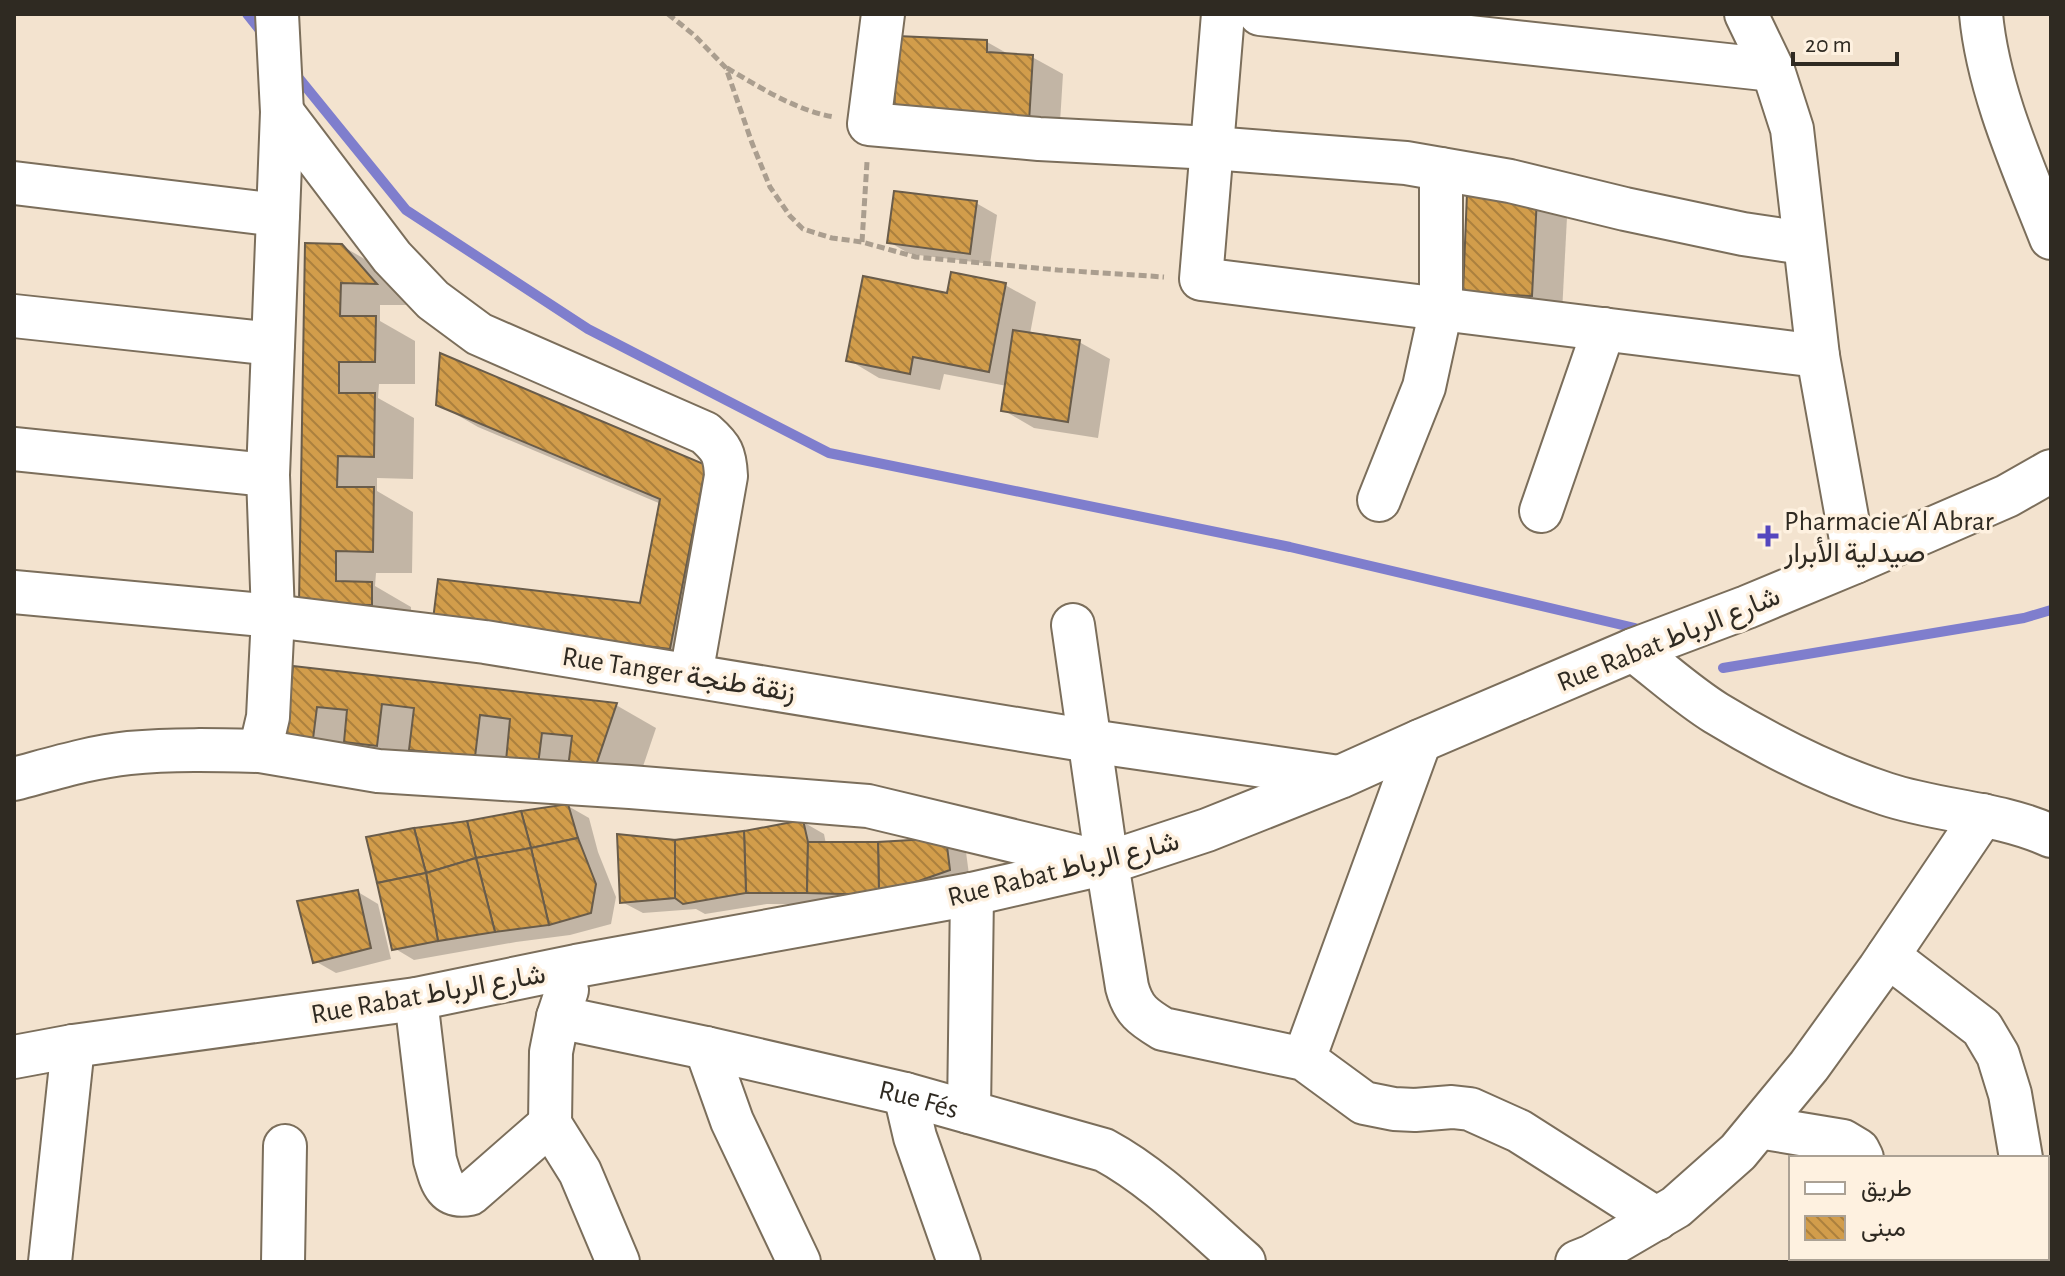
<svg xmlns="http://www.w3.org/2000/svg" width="2065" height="1276" viewBox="0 0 2065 1276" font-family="'Alegreya Sans',Vazirmatn,sans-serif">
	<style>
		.shadow { fill: #0003 }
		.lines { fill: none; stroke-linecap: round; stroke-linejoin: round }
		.stream { stroke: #7f7ecd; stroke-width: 10 }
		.building { fill: url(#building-back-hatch); stroke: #695c4a; stroke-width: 2 }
		.minor-casing { stroke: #7b6e5b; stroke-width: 46 }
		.path { stroke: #aa9e8f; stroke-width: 5; stroke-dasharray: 8 4; stroke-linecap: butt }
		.minor { stroke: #fff; stroke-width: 42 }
		.poi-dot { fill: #5546be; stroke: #fef1e0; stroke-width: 3 }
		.labels { text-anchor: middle; stroke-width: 7; stroke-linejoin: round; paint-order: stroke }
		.poi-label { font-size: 28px; fill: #2f2a22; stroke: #fef1e0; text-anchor: start }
		.street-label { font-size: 28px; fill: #2f2a22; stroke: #fef1e0 }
	</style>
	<defs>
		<pattern id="building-back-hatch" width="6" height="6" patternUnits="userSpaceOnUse" patternTransform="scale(2)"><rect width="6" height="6" fill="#d29d4b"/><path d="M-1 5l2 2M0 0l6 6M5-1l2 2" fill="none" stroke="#ab803e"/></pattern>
	</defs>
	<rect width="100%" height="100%" fill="#f3e3cf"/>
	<!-- shadow -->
	<g class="shadow">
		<path d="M899,38L987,42L1010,55L1032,57L1063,74L1059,139Z"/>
		<path d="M1536,199L1567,217L1562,313L1465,292Z"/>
		<path d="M976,203L997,215L990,264L910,254L889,242Z"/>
		<path d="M342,246L382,269L413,305H380V321L415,341V384H379L378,398L414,418L413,479L377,478V491L413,512L412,573H376L375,586L411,607V627L301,603Z"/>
		<path d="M1005,285L1036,302L1030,334L1079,342L1110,359L1098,438L1034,428L1003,410L1007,386L944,374L940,390L879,378L849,360L949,296Z"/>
		<path d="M438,404L705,467L745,490L710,670L475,642L642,605L661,504L478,427Z"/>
		<path d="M295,668L616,705L656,728L634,793L417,768L288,735Z"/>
		<path d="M568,806L589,818L598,852L616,897L611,924L570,935L516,942L414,960L394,948Z"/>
		<path d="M803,822L824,834L826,844L945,840L966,852L970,882L900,905L767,904L705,914L696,909L643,913L622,902L675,842Z"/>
		<path d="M358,892L378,904L391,959L336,973L315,961Z"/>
	</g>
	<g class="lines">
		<!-- stream -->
		<g class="stream">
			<path d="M247,14L263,34"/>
			<path d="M293,71L406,210L588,329L829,453L1290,547L1635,628"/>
			<path d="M1723,668L2024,618L2051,610"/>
		</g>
	</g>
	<!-- building -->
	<g class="building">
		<path d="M897,36L987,40V52L1033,55L1029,122L894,115Z"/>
		<path d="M894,191L977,201L970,254L887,243Z"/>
		<path d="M1467,193L1537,197L1532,296L1463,293Z"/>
		<path d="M305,243L342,244L377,284L341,283L340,316H376L375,362H339V393H375L374,457L338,456L337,487H374L373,552L336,551V581L372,582V605L299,604Z"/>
		<path d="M951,272L1006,283L989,372L913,357L910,374L846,361L863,276L947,293Z"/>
		<path d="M1013,330L1080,340L1068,422L1001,411Z"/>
		<path d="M440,353L706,465L670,649L433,620L438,579L640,603L660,499L436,405Z"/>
		<path d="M293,666L617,703L594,771L568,768L572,736L542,733L538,765L506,761L510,719L480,715L475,757L409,750L414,708L382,704L377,746L344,742L347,710L317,707L313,739L286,736Z"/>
		<path d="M568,804L578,838L531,848L521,811Z"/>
		<path d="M521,811L531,848L476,858L467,821Z"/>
		<path d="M803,820L808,842L807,893H746L744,831Z"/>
		<path d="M467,821L476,858L426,873L414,828Z"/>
		<path d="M414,828L426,873L377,883L366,837Z"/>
		<path d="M744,831L746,893L683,904L675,898V840Z"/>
		<path d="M617,834L675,840V898L620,903Z"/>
		<path d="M578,838L596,884L591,913L549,925L531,848Z"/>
		<path d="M946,838L950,870L879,895L878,842Z"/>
		<path d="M808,842H878L879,895L807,893Z"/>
		<path d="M531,848L549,925L495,932L476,858Z"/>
		<path d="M476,858L495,932L438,941L426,873Z"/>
		<path d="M426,873L438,941L392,950L377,883Z"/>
		<path d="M358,890L371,948L313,963L297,901Z"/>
	</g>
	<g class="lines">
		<!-- minor casing -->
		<g class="minor-casing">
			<g id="minor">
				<path d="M883,14L869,124L1039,139L1212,148L1406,163L1510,181L1625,209L1743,234L1804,243"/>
				<path d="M1223,14L1201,279L1818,356"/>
				<path d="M1260,14L1773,70"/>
				<path d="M1746,14L1773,70L1792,129L1818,356L1855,562"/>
				<path d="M1981,14C1988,90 2023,167 2051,238"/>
				<path d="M282,112L392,257L433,300L479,334L705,433C722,448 725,454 726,476L691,675"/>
				<path d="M14,183L278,215"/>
				<path d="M14,316L273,344"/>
				<path d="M14,449L268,475"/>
				<path d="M1379,500L1424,387L1441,309V169"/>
				<path d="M1541,511L1604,329"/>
				<path d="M14,592L273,616L485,642L1090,741L1339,777"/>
				<path d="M1073,625L1107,863L1127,987C1133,1010 1143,1017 1163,1029L1304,1059L1364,1103L1394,1109L1415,1110L1452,1107L1470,1109L1519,1131L1657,1219"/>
				<path d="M1633,650C1660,670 1687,695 1716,713C1767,744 1828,775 1886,794C1940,812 1999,812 2051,836"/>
				<path d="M260,751L378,771L630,787L868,806L1097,861"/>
				<path d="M14,779C52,769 90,757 129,753C172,749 216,750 260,751L268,717L273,616L268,475L282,112L277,14"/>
				<path d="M1888,956L1982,1028L1998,1055L2010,1094L2021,1158"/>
				<path d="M567,990L558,1017L551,1052L550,1124L580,1172L618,1262"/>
				<path d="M416,999L435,1160C441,1180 444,1199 470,1194L550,1124"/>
				<path id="s1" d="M558,1017L706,1048L905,1094L1104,1150C1156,1178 1199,1223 1244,1262"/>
				<path d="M706,1048L732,1121L799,1262"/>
				<path d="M14,1057L73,1046L416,999L576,966L972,894L1107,863L1207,830L1340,777L1420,741L1633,650L1747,607L1855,562L2007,496L2051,471"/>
				<path d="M1304,1059L1420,741"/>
				<path d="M905,1094L915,1137L959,1262"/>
				<path d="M969,1112L972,894"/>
				<path d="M1759,1127L1843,1141L1858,1150L1862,1158"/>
				<path d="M1882,1258L1883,1262"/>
				<path d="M2037,1258L2038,1262"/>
				<path d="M50,1262L73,1046"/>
				<path d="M283,1262L285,1146"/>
				<path d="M1577,1262L1592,1256L1676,1207L1738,1152L1809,1066L1879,969L1983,815"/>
			</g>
		</g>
		<!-- path -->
		<g class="path">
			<path d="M668,14L694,35L726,68L752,143L770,187L790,216L803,229L832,238L862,242L916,257L1058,270L1164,277"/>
			<path d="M727,68C761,88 795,110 834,117"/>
			<path d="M862,242L867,162"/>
		</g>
		<!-- minor -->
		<use href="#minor" class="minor"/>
	</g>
	<!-- markers -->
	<path class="poi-dot" d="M1764 524h8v8h8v8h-8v8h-8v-8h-8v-8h8z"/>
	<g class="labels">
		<!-- poi labels -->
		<g class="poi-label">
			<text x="1784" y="530">Pharmacie Al Abrar<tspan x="1784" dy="32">صيدلية الأبرار</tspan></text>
		</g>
		<!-- street labels -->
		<g class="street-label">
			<text transform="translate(1668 638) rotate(-22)" y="10">Rue Rabat شارع الرباط</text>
			<text transform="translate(679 673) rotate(9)" y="10">Rue Tanger زنقة طنجة</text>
			<text transform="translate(1063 868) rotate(-14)" y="10">Rue Rabat شارع الرباط</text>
			<text transform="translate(428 993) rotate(-10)" y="10">Rue Rabat شارع الرباط</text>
			<text dy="10" stroke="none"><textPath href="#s1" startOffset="370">Rue Fés</textPath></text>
		</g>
	</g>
	<!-- border -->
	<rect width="2065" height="1276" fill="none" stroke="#2f2a22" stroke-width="32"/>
	<!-- legend -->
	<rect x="1789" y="1156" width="260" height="104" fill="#fef1e0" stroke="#aba194" stroke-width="2"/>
	<rect x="1805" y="1182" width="40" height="12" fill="#ffffff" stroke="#aba194" stroke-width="2"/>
	<text x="1861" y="1196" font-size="24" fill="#2f2a22">طريق</text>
	<rect x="1805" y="1216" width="40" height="24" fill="url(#building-back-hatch)" stroke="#aba194" stroke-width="2"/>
	<text x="1861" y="1236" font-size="24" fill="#2f2a22">مبنى</text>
	<!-- scale -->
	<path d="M1793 52v12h104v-12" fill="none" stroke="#2f2a22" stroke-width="4"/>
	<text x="1805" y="52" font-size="24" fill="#2f2a22" stroke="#fef1e0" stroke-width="6" paint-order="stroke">20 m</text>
</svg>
